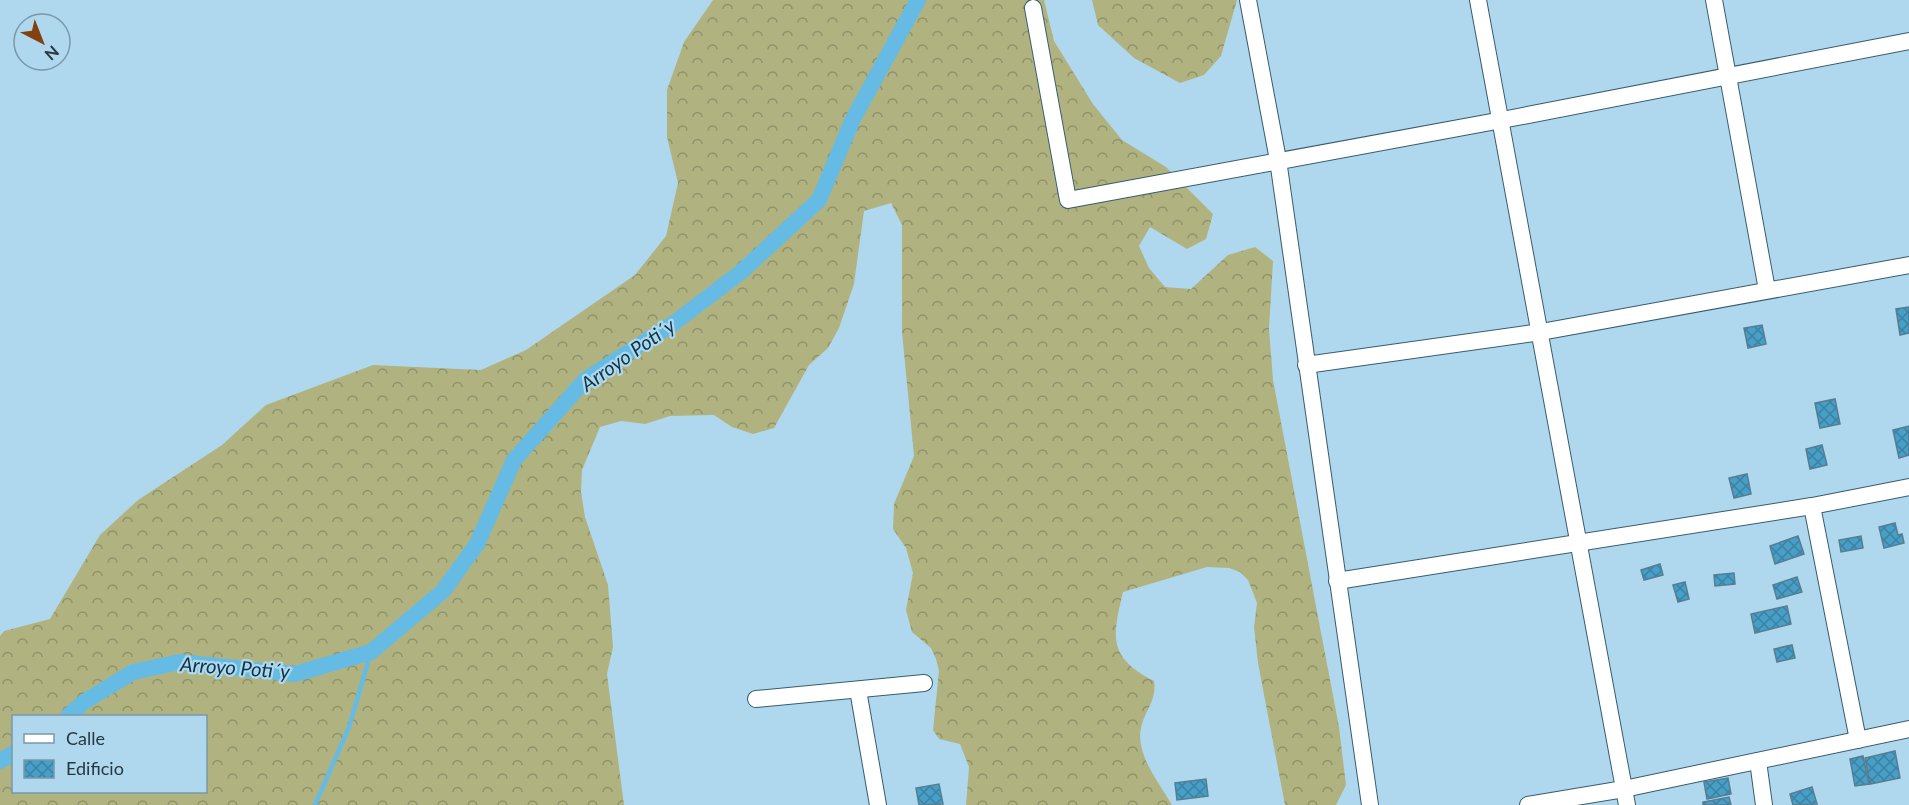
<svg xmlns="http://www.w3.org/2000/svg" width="1909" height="805" viewBox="0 0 1909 805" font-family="Lato,sans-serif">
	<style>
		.forest { fill: url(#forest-crowns); fill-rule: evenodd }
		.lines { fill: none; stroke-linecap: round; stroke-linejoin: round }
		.stream { stroke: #65bbe3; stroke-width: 4.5 }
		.canal { stroke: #65bbe3; stroke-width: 16 }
		.building { fill: url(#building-cross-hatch); stroke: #577d90; stroke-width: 1.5 }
		.street-casing { stroke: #365c6e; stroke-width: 18 }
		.street { stroke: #fff; stroke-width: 16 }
		.labels { text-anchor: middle; stroke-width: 4.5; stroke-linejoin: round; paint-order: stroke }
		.water-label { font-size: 20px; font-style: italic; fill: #0d3546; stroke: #afd8ee }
	</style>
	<defs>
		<pattern id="forest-crowns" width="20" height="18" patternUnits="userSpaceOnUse" patternTransform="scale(1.5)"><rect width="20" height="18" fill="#b0b37f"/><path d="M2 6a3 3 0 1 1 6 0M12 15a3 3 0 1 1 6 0" fill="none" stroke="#8f9269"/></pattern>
		<pattern id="building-cross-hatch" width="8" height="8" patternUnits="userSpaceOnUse" patternTransform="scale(1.5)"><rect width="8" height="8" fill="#479ec6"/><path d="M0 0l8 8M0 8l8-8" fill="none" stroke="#3b82a2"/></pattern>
	</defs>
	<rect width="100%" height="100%" fill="#afd8ee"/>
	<!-- forest -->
	<g class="forest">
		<path d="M713,0H1044L1054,41L1093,104L1122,140L1166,167L1213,214L1206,239L1187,249L1150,227L1139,246L1149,268L1165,287L1191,289L1228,255L1255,247L1273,261L1269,329L1273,380L1339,727L1346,785L1336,805H1285L1258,663L1254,627L1257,603L1248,580L1240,572L1229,568L1207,567L1123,592C1112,638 1108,657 1154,681C1157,698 1147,708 1142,724C1133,752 1159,782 1172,805H966L969,767L960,744L939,739L933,730L939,671L936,659L931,648L912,632L906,610L913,573L906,548L893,529L894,504L914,456L902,332V225L891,203L864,211L854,284L839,328L828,348L809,365L774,428L753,434L732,427L714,415L670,416L645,424L621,421L600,427L582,470L581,492L585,517L608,585L613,647L607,674L624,805H0V636L4,631L50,619L100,535L138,500L222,445L266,405L373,365L481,370L526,350L635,275L666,236L678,183L667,137V90L684,42ZM14,716H206V792H14Z"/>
		<path d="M1092,0H1237L1221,56L1204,75L1180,83L1134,58L1098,25Z"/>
	</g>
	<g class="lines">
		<!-- stream -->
		<path class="stream" d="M315,805L349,727L371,652"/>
		<!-- canal -->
		<g class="canal">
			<path d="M68,716L84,702L133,672L180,662L295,674L371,652L443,591L477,544L514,460L585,380L674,323L741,272L819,200L853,119L918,0"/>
			<path d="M0,761L14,753"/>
		</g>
	</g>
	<!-- building -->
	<g class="building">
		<path d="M1909,307V333L1900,335L1896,309Z"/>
		<path d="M1762,325L1766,344L1748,348L1744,328Z"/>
		<path d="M1835,399L1840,424L1820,428L1815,403Z"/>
		<path d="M1909,426V455L1899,458L1893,430Z"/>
		<path d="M1822,445L1827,465L1810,469L1806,449Z"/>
		<path d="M1747,474L1751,494L1734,498L1729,478Z"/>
		<path d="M1895,523L1898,535L1902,534L1904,543L1884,548L1879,527Z"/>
		<path d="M1798,536L1804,554L1775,564L1770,546Z"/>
		<path d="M1861,536L1863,548L1841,552L1839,540Z"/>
		<path d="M1660,564L1663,575L1644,580L1641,570Z"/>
		<path d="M1734,573L1735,584L1715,586L1714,575Z"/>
		<path d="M1797,577L1802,592L1777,599L1773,585Z"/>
		<path d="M1685,582L1689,599L1678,602L1673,585Z"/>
		<path d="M1787,606L1791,624L1755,633L1751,614Z"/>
		<path d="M1792,645L1795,658L1777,662L1774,649Z"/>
		<path d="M1895,751L1900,778L1870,784L1865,758Z"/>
		<path d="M1863,756L1869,784L1855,786L1850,759Z"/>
		<path d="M1728,778L1731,794L1707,799L1704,782Z"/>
		<path d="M1206,779L1208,796L1177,800L1175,783Z"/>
		<path d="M939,784L943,804L919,805L916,788Z"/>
		<path d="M1812,787L1817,804L1793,805L1790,794Z"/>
		<path d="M1729,797L1731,805H1703V802Z"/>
	</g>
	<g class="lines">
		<!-- street casing -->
		<g class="street-casing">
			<g id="street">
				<path d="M1248,0L1278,160L1370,805"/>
				<path d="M1478,0L1627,805"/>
				<path d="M1714,0L1767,290"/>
				<path d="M1033,8L1068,200L1502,120L1909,41"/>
				<path d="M1306,365L1541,332L1909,265"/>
				<path d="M1812,506L1858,740"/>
				<path d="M1337,581L1812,506L1909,487"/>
				<path d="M858,690L878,805"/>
				<path d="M756,699L924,683"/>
				<path d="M1758,761L1764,805"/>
				<path d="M1528,805L1624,789L1909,729"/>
			</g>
		</g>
		<!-- street -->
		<use href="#street" class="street"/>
	</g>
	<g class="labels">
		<!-- water labels -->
		<g class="water-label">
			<text transform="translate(628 355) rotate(-35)" y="7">Arroyo Poti´y</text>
			<text transform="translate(235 668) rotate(4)" y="7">Arroyo Poti´y</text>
		</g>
	</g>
	<!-- legend -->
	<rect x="12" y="715" width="195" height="78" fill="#afd8ee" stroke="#7998a8" stroke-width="1.5"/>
	<rect x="24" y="734" width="30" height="9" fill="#ffffff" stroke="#7998a8" stroke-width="1.5"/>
	<text x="66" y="745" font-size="18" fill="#273740">Calle</text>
	<rect x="24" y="760" width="30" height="18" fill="url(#building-cross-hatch)" stroke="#7998a8" stroke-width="1.5"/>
	<text x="66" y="775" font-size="18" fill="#273740">Edificio</text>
	<!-- north arrow -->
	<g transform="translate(42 42) rotate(138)"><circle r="28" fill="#afd8ee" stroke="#7998a8" stroke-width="1.5"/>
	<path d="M0-4.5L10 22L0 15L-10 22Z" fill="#834010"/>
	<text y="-9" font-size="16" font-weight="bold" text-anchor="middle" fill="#273740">N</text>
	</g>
</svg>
